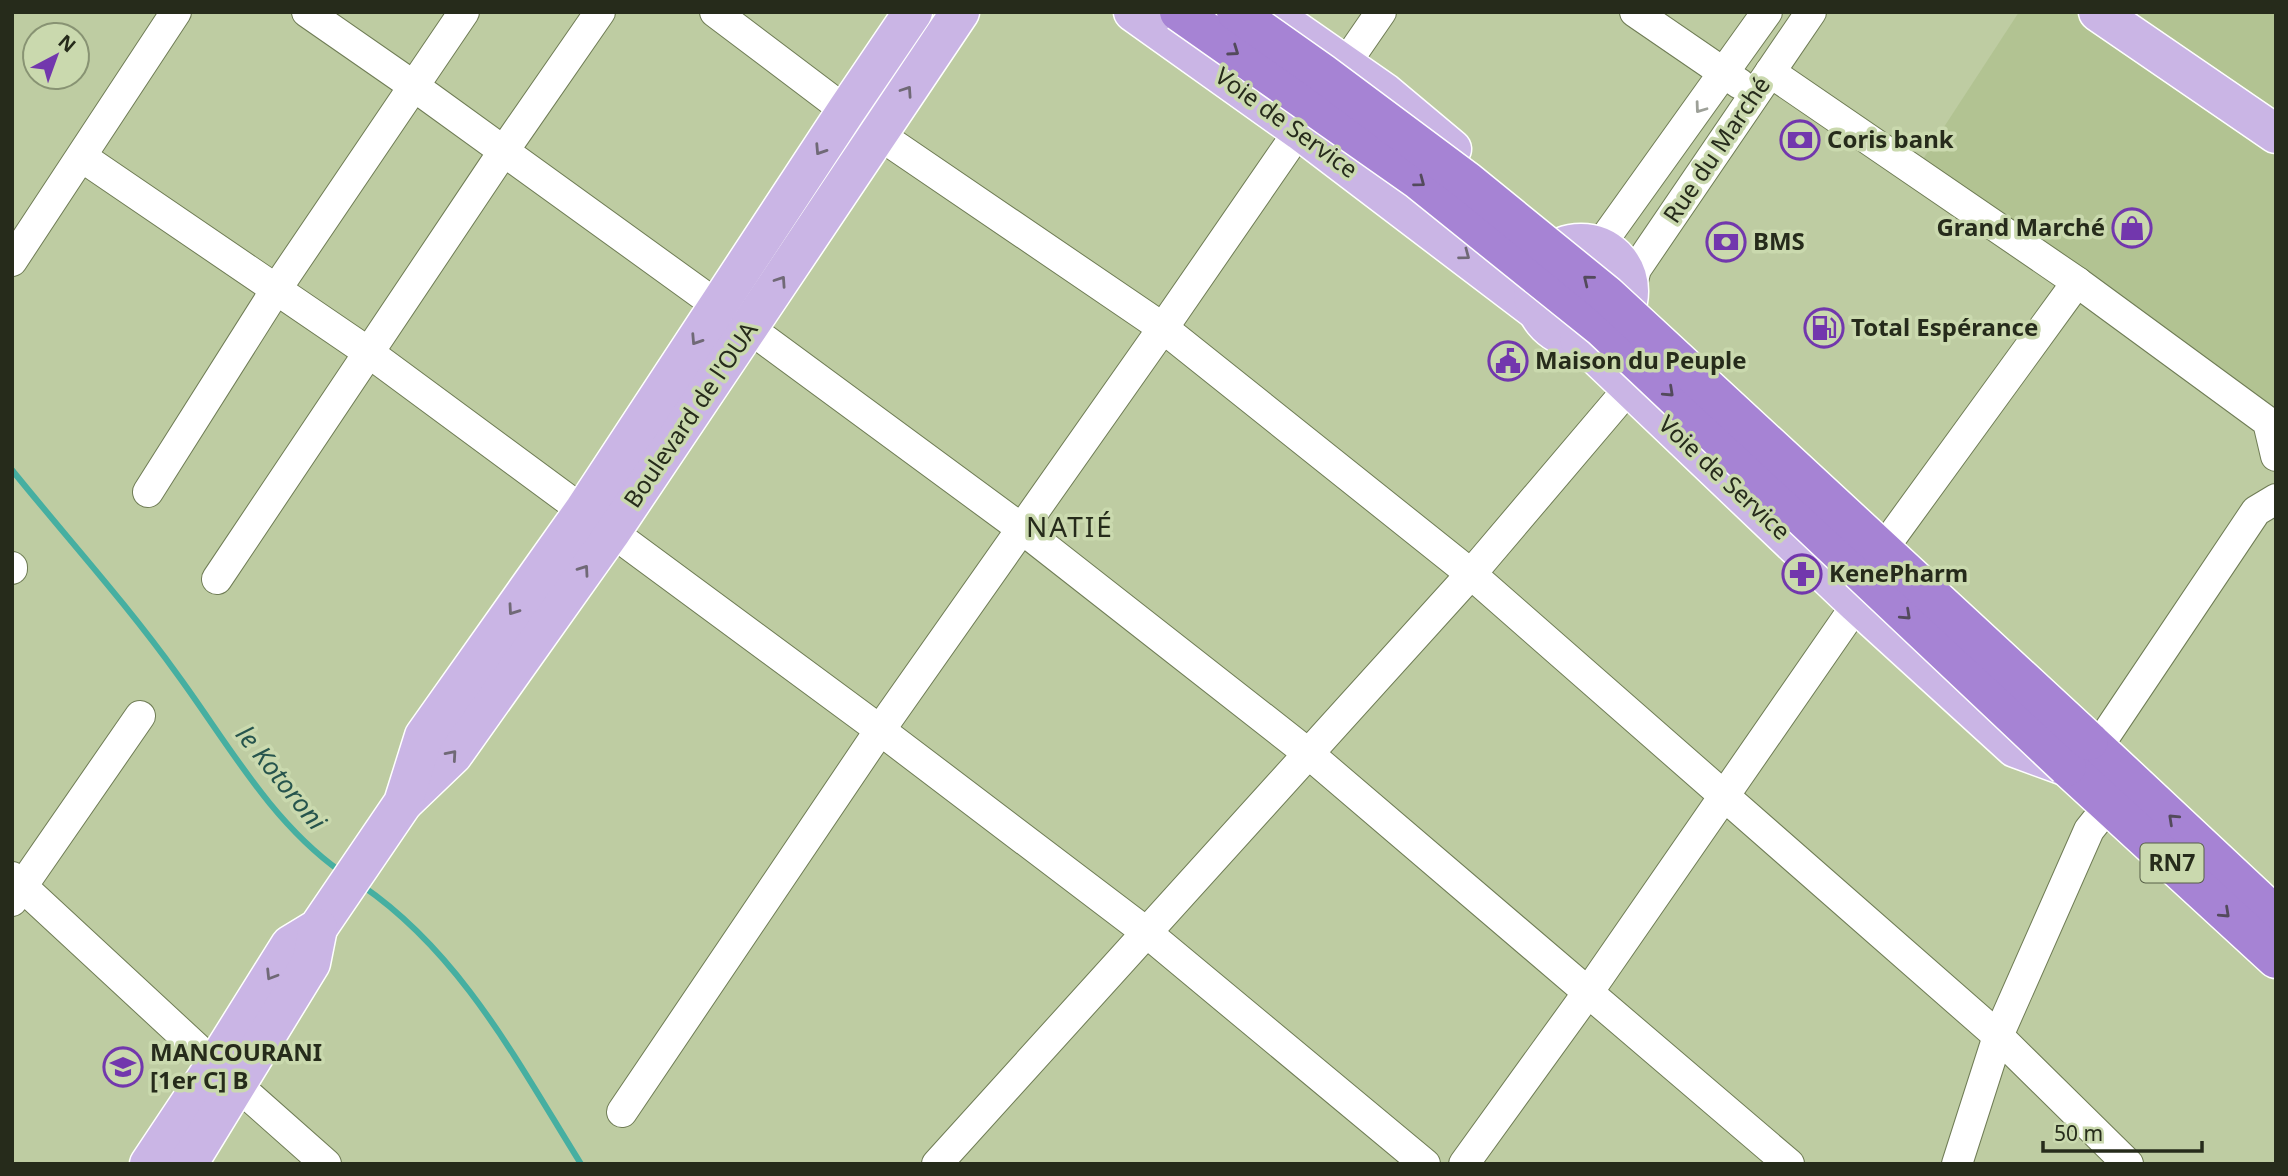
<svg xmlns="http://www.w3.org/2000/svg" width="2288" height="1176" viewBox="0 0 2288 1176" font-family="'Noto Sans',sans-serif">
	<style>
		.built { fill: #b2c392 }
		.lines { fill: none; stroke-linecap: round; stroke-linejoin: round }
		.stream { stroke: #46afa1; stroke-width: 6 }
		.minor-casing { stroke: #6f7c55; stroke-width: 32 }
		.major-casing { stroke: #fff; stroke-width: 41 }
		.highway-casing { stroke: #fff; stroke-width: 41 }
		.minor { stroke: #fff; stroke-width: 30 }
		.major { stroke: #cab5e5; stroke-width: 38 }
		.highway { stroke: #a683d4; stroke-width: 38 }
		.highway-bridge-casing { stroke: #fff; stroke-width: 41; stroke-linecap: butt }
		.highway-bridge { stroke: #a683d4; stroke-width: 38 }
		.oneway { stroke: #534a5c }
		.oneway2 { stroke: #706976 }
		.oneway3 { stroke: #9da098 }
		.labels { text-anchor: middle; stroke-width: 7; stroke-linejoin: round; paint-order: stroke }
		.shield { fill: #cad9ae; stroke: #575f47; stroke-width: 2 }
		.shield-label { font-size: 23px; font-weight: bold; fill: #262b1b }
		.street-label { font-size: 24px; fill: #262b1b; stroke: #cad9ae }
		.poi-label { font-size: 24px; font-weight: bold; fill: #262b1b; stroke: #cad9ae; text-anchor: start }
		.water-label { font-size: 26px; font-style: italic; fill: #26544d; stroke: #cad9ae }
		.quarter-label { font-size: 28px; letter-spacing: 2px; fill: #262b1b; stroke: #cad9ae }
	</style>
	<rect width="100%" height="100%" fill="#becca2"/>
	<!-- built -->
	<path class="built" d="M2019,12H2276V412L1912,176Z"/>
	<g class="lines">
		<!-- stream -->
		<g class="stream">
			<path d="M12,470C67,538 126,603 177,674C227,742 270,821 340,871"/>
			<path d="M361,885C461,953 518,1063 581,1164"/>
		</g>
		<!-- minor casing -->
		<g class="minor-casing">
			<g id="minor">
				<path d="M307,12L415,87L718,306"/>
				<path d="M715,12L846,111"/>
				<path d="M1635,12L1740,84"/>
				<path d="M1770,72L2077,282L2268,422L2276,456"/>
				<path d="M878,134L1163,328L1471,574L1998,1036L2128,1164"/>
				<path d="M82,157L368,352L880,730L1146,932L1425,1164"/>
				<path d="M1596,245L1608,234L1767,12"/>
				<path d="M12,261L176,12"/>
				<path d="M1630,292L1636,269L1811,12"/>
				<path d="M749,328L1022,529L1309,754L1789,1164"/>
				<path d="M148,492L277,288L464,12"/>
				<path d="M1893,535L2077,282"/>
				<path d="M12,567V569"/>
				<path d="M217,579L503,152L600,12"/>
				<path d="M2097,748L2256,511L2276,499"/>
				<path d="M12,877L215,1065"/>
				<path d="M12,901L140,716"/>
				<path d="M238,1086L326,1164"/>
				<path d="M622,1112L880,730L1163,328L1381,12"/>
				<path d="M937,1164L1471,574L1629,388"/>
				<path d="M1464,1164L1589,991L1857,604"/>
				<path d="M1957,1164L1998,1036L2089,830L2109,805"/>
			</g>
		</g>
		<!-- major casing -->
		<g class="major-casing">
			<g id="major">
				<path d="M1133,12L1300,131L1538,312"/>
				<path d="M1269,12L1384,92L1452,149"/>
				<path d="M2098,12L2276,134"/>
				<circle cx="1581" cy="291" r="48"/>
				<path d="M1579,339L1857,604L2015,748L2067,767"/>
				<path d="M405,801L453,755L612,531L960,12"/>
				<path d="M149,1164L215,1065L290,945L318,928L403,803L424,736L584,510L846,111L913,12"/>
				<path d="M188,1164L311,963L318,928"/>
			</g>
		</g>
		<!-- highway casing -->
		<g class="highway-casing">
			<g id="highway">
				<path d="M2089,741L2276,916"/>
				<path d="M2067,767L2276,959"/>
			</g>
		</g>
		<!-- minor -->
		<use href="#minor" class="minor"/>
		<!-- major -->
		<use href="#major" class="major"/>
		<!-- highway -->
		<use href="#highway" class="highway"/>
		<!-- highway-bridge casing -->
		<g class="highway-bridge-casing">
			<g id="highway-bridge">
				<path d="M1179,12L1418,180L1602,328L2067,767"/>
				<path d="M1236,12L1321,72L1467,181L1607,295L2089,741"/>
			</g>
		</g>
		<!-- highway-bridge -->
		<use href="#highway-bridge" class="highway-bridge"/>
	</g>
	<!-- one-way arrows -->
	<defs><path id="oneway-chevron" d="M-2-3.5L2.5 0L-2 3.5" fill="none" stroke-width="1.6" stroke-linecap="round" stroke-linejoin="round" transform="scale(1.75)"/></defs>
	<g class="oneway">
		<use href="#oneway-chevron" transform="translate(1234 51) rotate(35)"/>
		<use href="#oneway-chevron" transform="translate(1420 182) rotate(37)"/>
		<use href="#oneway-chevron" transform="translate(1588 280) rotate(-141)"/>
		<use href="#oneway-chevron" transform="translate(1669 392) rotate(43)"/>
		<use href="#oneway-chevron" transform="translate(1906 615) rotate(43)"/>
		<use href="#oneway-chevron" transform="translate(2173 819) rotate(-137)"/>
		<use href="#oneway-chevron" transform="translate(2225 913) rotate(43)"/>
	</g>
	<g class="oneway2">
		<use href="#oneway-chevron" transform="translate(907 91) rotate(-56)"/>
		<use href="#oneway-chevron" transform="translate(820 150) rotate(123)"/>
		<use href="#oneway-chevron" transform="translate(1465 255) rotate(37)"/>
		<use href="#oneway-chevron" transform="translate(781 281) rotate(-56)"/>
		<use href="#oneway-chevron" transform="translate(696 340) rotate(123)"/>
		<use href="#oneway-chevron" transform="translate(584 570) rotate(-55)"/>
		<use href="#oneway-chevron" transform="translate(513 610) rotate(125)"/>
		<use href="#oneway-chevron" transform="translate(452 755) rotate(-49)"/>
		<use href="#oneway-chevron" transform="translate(271 975) rotate(122)"/>
	</g>
	<use class="oneway3" href="#oneway-chevron" transform="translate(1700 108) rotate(126)"/>
	<!-- icons -->
	<defs>
		<g id="bank-ring" transform="scale(2.0125)"><circle r="9.5" fill="#cad9ae" stroke="#7237ad" stroke-width="1.5"/><path d="M-6-4H6V4H-6ZM0-2.3a2.3 2.3 0 1 0 0 4.6a2.3 2.3 0 1 0 0-4.6Z" fill="#7237ad"/></g>
		<g id="shop-ring" transform="scale(2.0125)"><circle r="9.5" fill="#cad9ae" stroke="#7237ad" stroke-width="1.5"/><path d="M-5-2.5h2.3a2.7 3.5 0 0 1 5.4 0H5L5.5 6h-11ZM-1.5-2.5h3a1.5 2.3 0 0 0-3 0Z" fill="#7237ad"/></g>
		<g id="fuel-ring" transform="scale(2.0125)"><circle r="9.5" fill="#cad9ae" stroke="#7237ad" stroke-width="1.5"/><path d="M-5.5-6h7V0h2V4h1.3V-2.5L3-4.5l.8-.8L6-3V5H2.5V1h-1V6h-7ZM-4.2-4.7v3.2H.2V-4.7Z" fill="#7237ad"/></g>
		<g id="civic-ring" transform="scale(2.0125)"><circle r="9.5" fill="#cad9ae" stroke="#7237ad" stroke-width="1.5"/><path d="M-.6-6.5H3V-4.5H.6V-3L4-1V1h2V6H-6V1h2V-1L-.6-3ZM-1.2 2.5V6h2.4V2.5Z" fill="#7237ad"/></g>
		<g id="pharmacy-ring" transform="scale(2.0125)"><circle r="9.5" fill="#cad9ae" stroke="#7237ad" stroke-width="1.5"/><path d="M-2-6h4v4h4v4h-4v4h-4v-4h-4v-4h4Z" fill="#7237ad"/></g>
		<g id="school-ring" transform="scale(2.0125)"><circle r="9.5" fill="#cad9ae" stroke="#7237ad" stroke-width="1.5"/><path d="M0-5L7-2L0 1L-7-2ZM-4 1L0 2.5L4 1V4Q0 6-4 4Z" fill="#7237ad"/></g>
	</defs>
	<g fill-rule="evenodd">
		<use href="#bank-ring" x="1800" y="140"/>
		<use href="#shop-ring" x="2132" y="228"/>
		<use href="#bank-ring" x="1726" y="242"/>
		<use href="#fuel-ring" x="1824" y="328"/>
		<use href="#civic-ring" x="1508" y="361"/>
		<use href="#pharmacy-ring" x="1802" y="574"/>
		<use href="#school-ring" x="123" y="1067"/>
	</g>
	<g class="labels">
		<!-- shield labels -->
		<rect class="shield" x="2140.5" y="843.5" width="63" height="39" rx="5"/>
		<g class="shield-label">
			<text x="2172" y="871">RN7</text>
		</g>
		<!-- street labels -->
		<g class="street-label">
			<text transform="translate(1286 123) rotate(36)" y="8">Voie de Service</text>
			<text transform="translate(1717 150) rotate(-56)" y="8">Rue du Marché</text>
			<text transform="translate(691 415) rotate(-56)" y="8">Boulevard de l'OUA</text>
			<text transform="translate(1724 478) rotate(43)" y="8">Voie de Service</text>
		</g>
		<!-- poi labels -->
		<g class="poi-label">
			<text x="1827" y="148">Coris bank</text>
			<text x="2105" y="236" text-anchor="end">Grand Marché</text>
			<text x="1753" y="250">BMS</text>
			<text x="1851" y="336">Total Espérance</text>
			<text x="1535" y="369">Maison du Peuple</text>
			<text x="1829" y="582">KenePharm</text>
			<text x="150" y="1061">MANCOURANI<tspan x="150" dy="28">[1er C] B</tspan></text>
		</g>
		<!-- water labels -->
		<g class="water-label">
			<text transform="translate(281 778) rotate(51)" y="9">le Kotoroni</text>
		</g>
		<!-- quarter labels -->
		<g class="quarter-label">
			<text x="1070" y="537">NATIÉ</text>
		</g>
	</g>
	<!-- border -->
	<rect width="2288" height="1176" fill="none" stroke="#262b1b" stroke-width="28"/>
	<!-- north arrow -->
	<g transform="translate(56 56) rotate(41)"><circle r="33" fill="#cad9ae" stroke="#889373" stroke-width="2"/>
	<path d="M0-5L12 26L0 18L-12 26Z" fill="#7237ad"/>
	<text y="-10" font-size="19" font-weight="bold" text-anchor="middle" fill="#262b1b">N</text>
	</g>
	<!-- scale -->
	<path d="M2043 1141v10h159v-10" fill="none" stroke="#262b1b" stroke-width="3.5"/>
	<text x="2054" y="1141" font-size="21" fill="#262b1b" stroke="#cad9ae" stroke-width="5" paint-order="stroke">50 m</text>
</svg>
